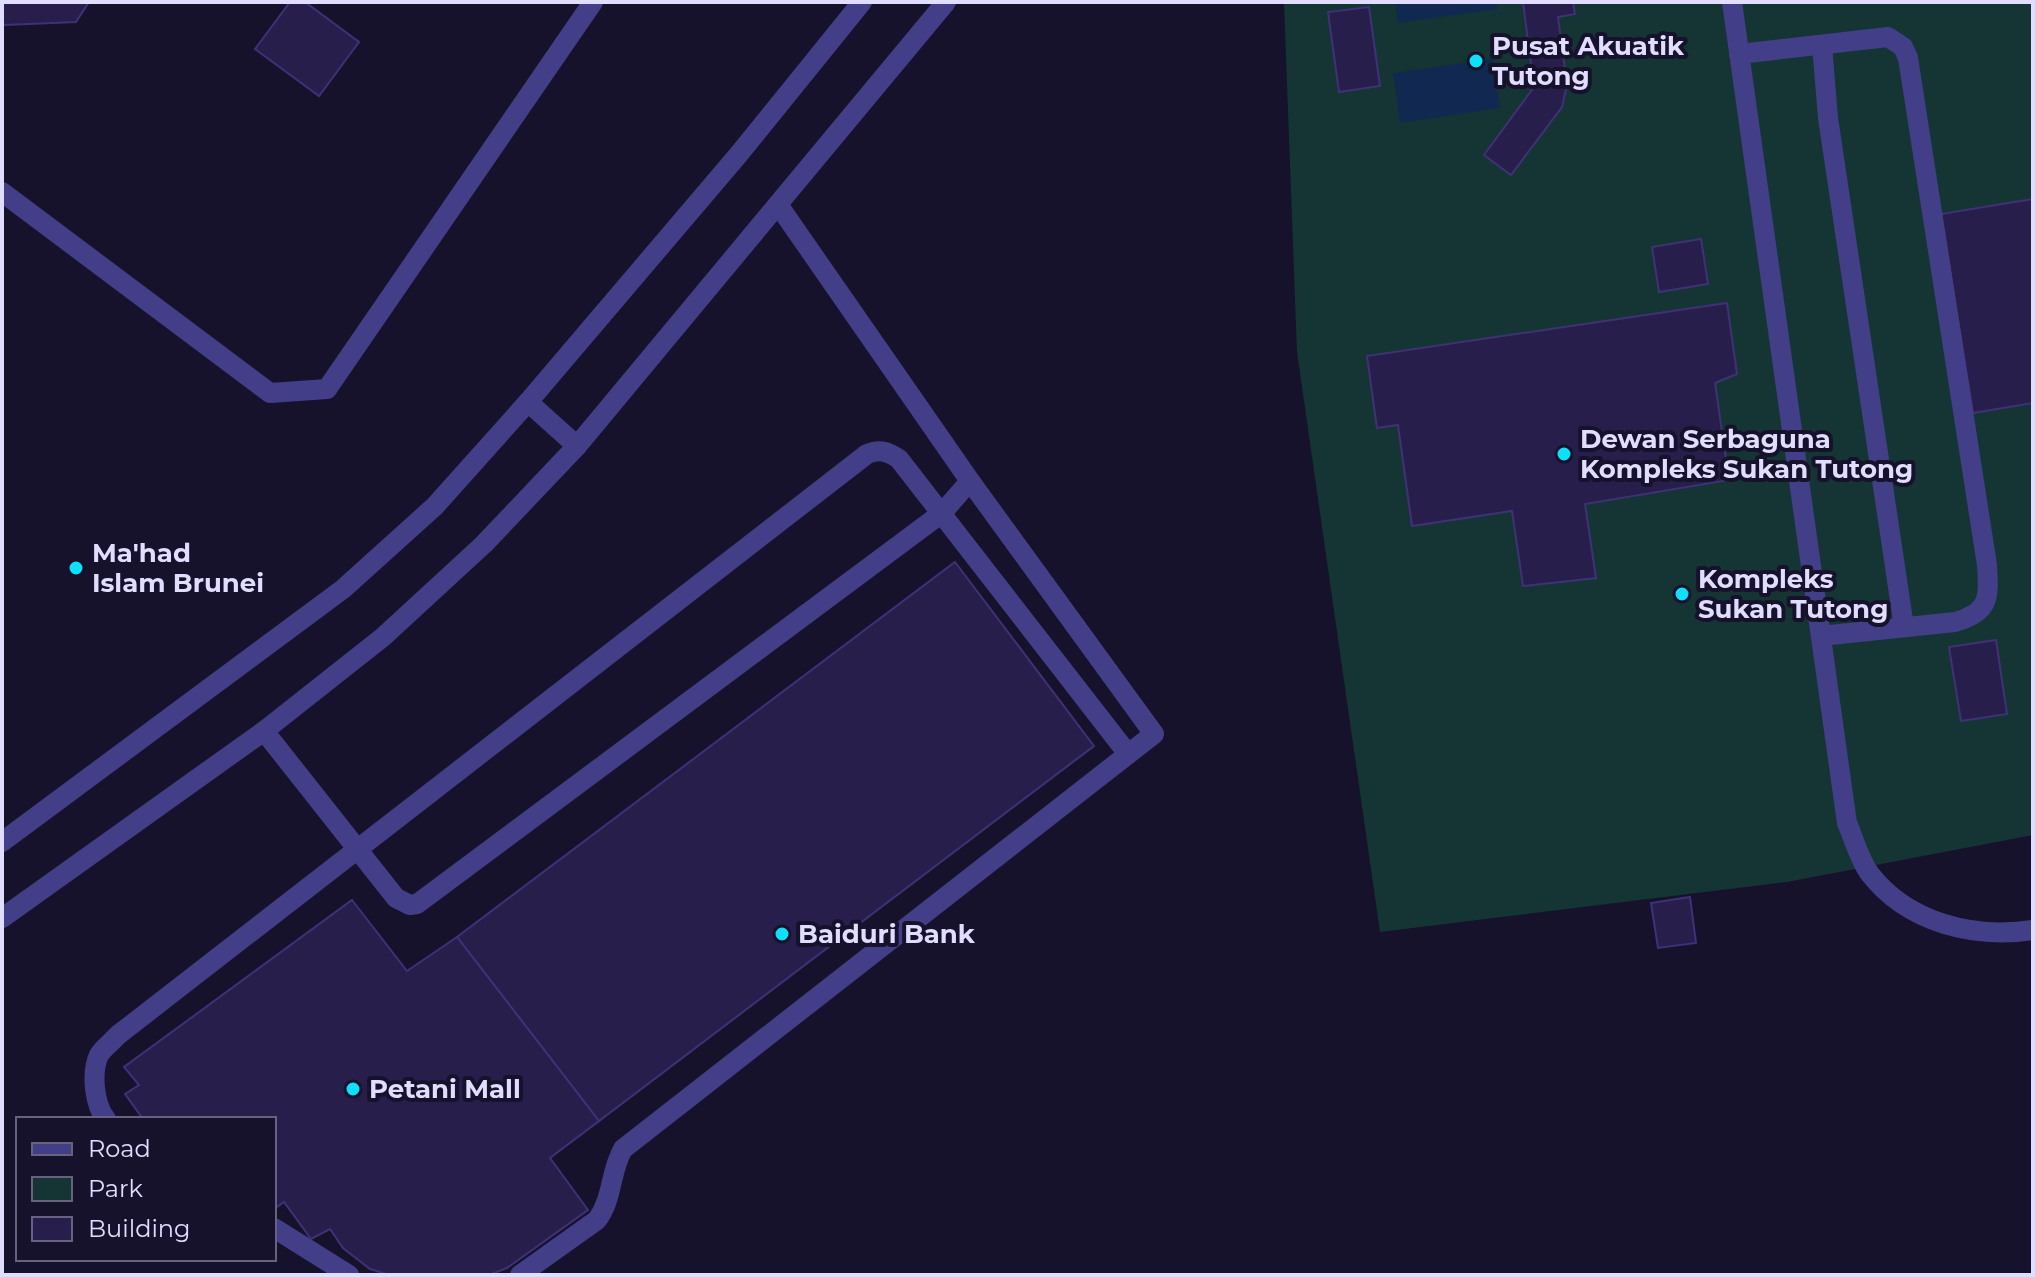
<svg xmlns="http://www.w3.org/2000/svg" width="2035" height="1277" viewBox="0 0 2035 1277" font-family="Montserrat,sans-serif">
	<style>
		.green { fill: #153534 }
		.water { fill: #112850 }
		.building { fill: #281e4b; stroke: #3f3177; stroke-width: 2 }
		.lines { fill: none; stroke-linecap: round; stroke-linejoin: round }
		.minor { stroke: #423e88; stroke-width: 20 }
		.poi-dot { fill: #0ee0f9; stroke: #16122b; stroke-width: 3 }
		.labels { text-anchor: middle; stroke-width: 8; stroke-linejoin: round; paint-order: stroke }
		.poi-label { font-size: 26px; font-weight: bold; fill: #e1ddfe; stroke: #16122b; text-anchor: start }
	</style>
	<rect width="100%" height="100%" fill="#16122b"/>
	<!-- green -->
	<path class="green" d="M1284,2H2033V835L1787,882L1380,932L1297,352Z"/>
	<!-- water -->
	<g class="water">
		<path d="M1395,2H1497L1498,9L1398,23Z"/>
		<path d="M1493,59L1500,108L1400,123L1393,73Z"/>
	</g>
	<!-- building -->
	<g class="building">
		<path d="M2,2H89L76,22L5,25L2,24Z"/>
		<path d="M290,2H305L359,42L319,96L255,49Z"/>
		<path d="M1523,2H1573L1575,14L1558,17L1567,85L1562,107L1511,175L1484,155L1534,87Z"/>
		<path d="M1369,7L1380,86L1339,92L1328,12Z"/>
		<path d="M2033,199V403L1973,413L1941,214Z"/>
		<path d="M1701,239L1708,284L1659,292L1652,247Z"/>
		<path d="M1727,303L1737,374L1715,383L1729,480L1585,504L1596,578L1523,586L1512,511L1412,526L1398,425L1377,428L1367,356Z"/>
		<path d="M955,562L1094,746L599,1121L457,937Z"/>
		<path d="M1996,640L2007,714L1961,721L1949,647Z"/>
		<path d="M1690,897L1696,943L1658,948L1651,903Z"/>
		<path d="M352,900L407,971L457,937L599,1121L550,1158L588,1210L507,1268L489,1275H389L370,1269L343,1248L330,1229L311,1239L284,1202L274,1209V1119H143L125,1094L139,1085L124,1067Z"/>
	</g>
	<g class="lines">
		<!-- minor -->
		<g class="minor">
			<path d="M1732,2L1847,823C1854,839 1860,861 1870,874C1908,923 1974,939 2033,930"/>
			<path d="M1822,45L1828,118L1904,627"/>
			<path d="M1739,54L1888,37L1903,47L1908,58L1987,565C1989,598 1990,612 1955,622L1821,636"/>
			<path d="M2,192L270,393L327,389L593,2"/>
			<path d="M528,402L577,446"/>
			<path d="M264,731L396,898L410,905L417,904L942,513L970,481"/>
			<path d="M2,842L343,589L435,506L528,402L739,154L862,2"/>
			<path d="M2,918L264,731L383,637L484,544L577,446L946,2"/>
			<path d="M106,1119C94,1105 91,1072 99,1055C103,1048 113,1041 118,1035L867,454C880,449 887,451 899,459L1128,754"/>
			<path d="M274,1228L349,1275"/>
			<path d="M520,1275L597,1220C613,1199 610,1171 623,1149L1154,734L970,481L779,206"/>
		</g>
	</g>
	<!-- markers -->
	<g class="poi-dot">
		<circle cx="1476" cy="61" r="8"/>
		<circle cx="1564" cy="454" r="8"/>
		<circle cx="76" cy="568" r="8"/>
		<circle cx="1682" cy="594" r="8"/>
		<circle cx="782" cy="934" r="8"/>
		<circle cx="353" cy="1089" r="8"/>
	</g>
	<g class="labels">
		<!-- poi labels -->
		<g class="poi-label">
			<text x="1492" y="55">Pusat Akuatik<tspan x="1492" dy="30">Tutong</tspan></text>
			<text x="1580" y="448">Dewan Serbaguna<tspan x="1580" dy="30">Kompleks Sukan Tutong</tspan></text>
			<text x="92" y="562">Ma'had<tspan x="92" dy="30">Islam Brunei</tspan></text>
			<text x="1698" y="588">Kompleks<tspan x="1698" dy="30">Sukan Tutong</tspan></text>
			<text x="798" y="943">Baiduri Bank</text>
			<text x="369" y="1098">Petani Mall</text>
		</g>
	</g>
	<!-- border -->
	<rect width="2035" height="1277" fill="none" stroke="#e1ddfe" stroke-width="8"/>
	<!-- legend -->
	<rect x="16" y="1117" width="260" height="144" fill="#16122b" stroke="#67637f" stroke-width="2"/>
	<rect x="32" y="1143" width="40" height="12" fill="#423e88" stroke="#67637f" stroke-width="2"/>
	<text x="88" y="1157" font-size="24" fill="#e1ddfe">Road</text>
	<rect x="32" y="1177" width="40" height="24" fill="#153534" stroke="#67637f" stroke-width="2"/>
	<text x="88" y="1197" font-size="24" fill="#e1ddfe">Park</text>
	<rect x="32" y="1217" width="40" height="24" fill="#281e4b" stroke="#67637f" stroke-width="2"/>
	<text x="88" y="1237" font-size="24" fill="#e1ddfe">Building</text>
</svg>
